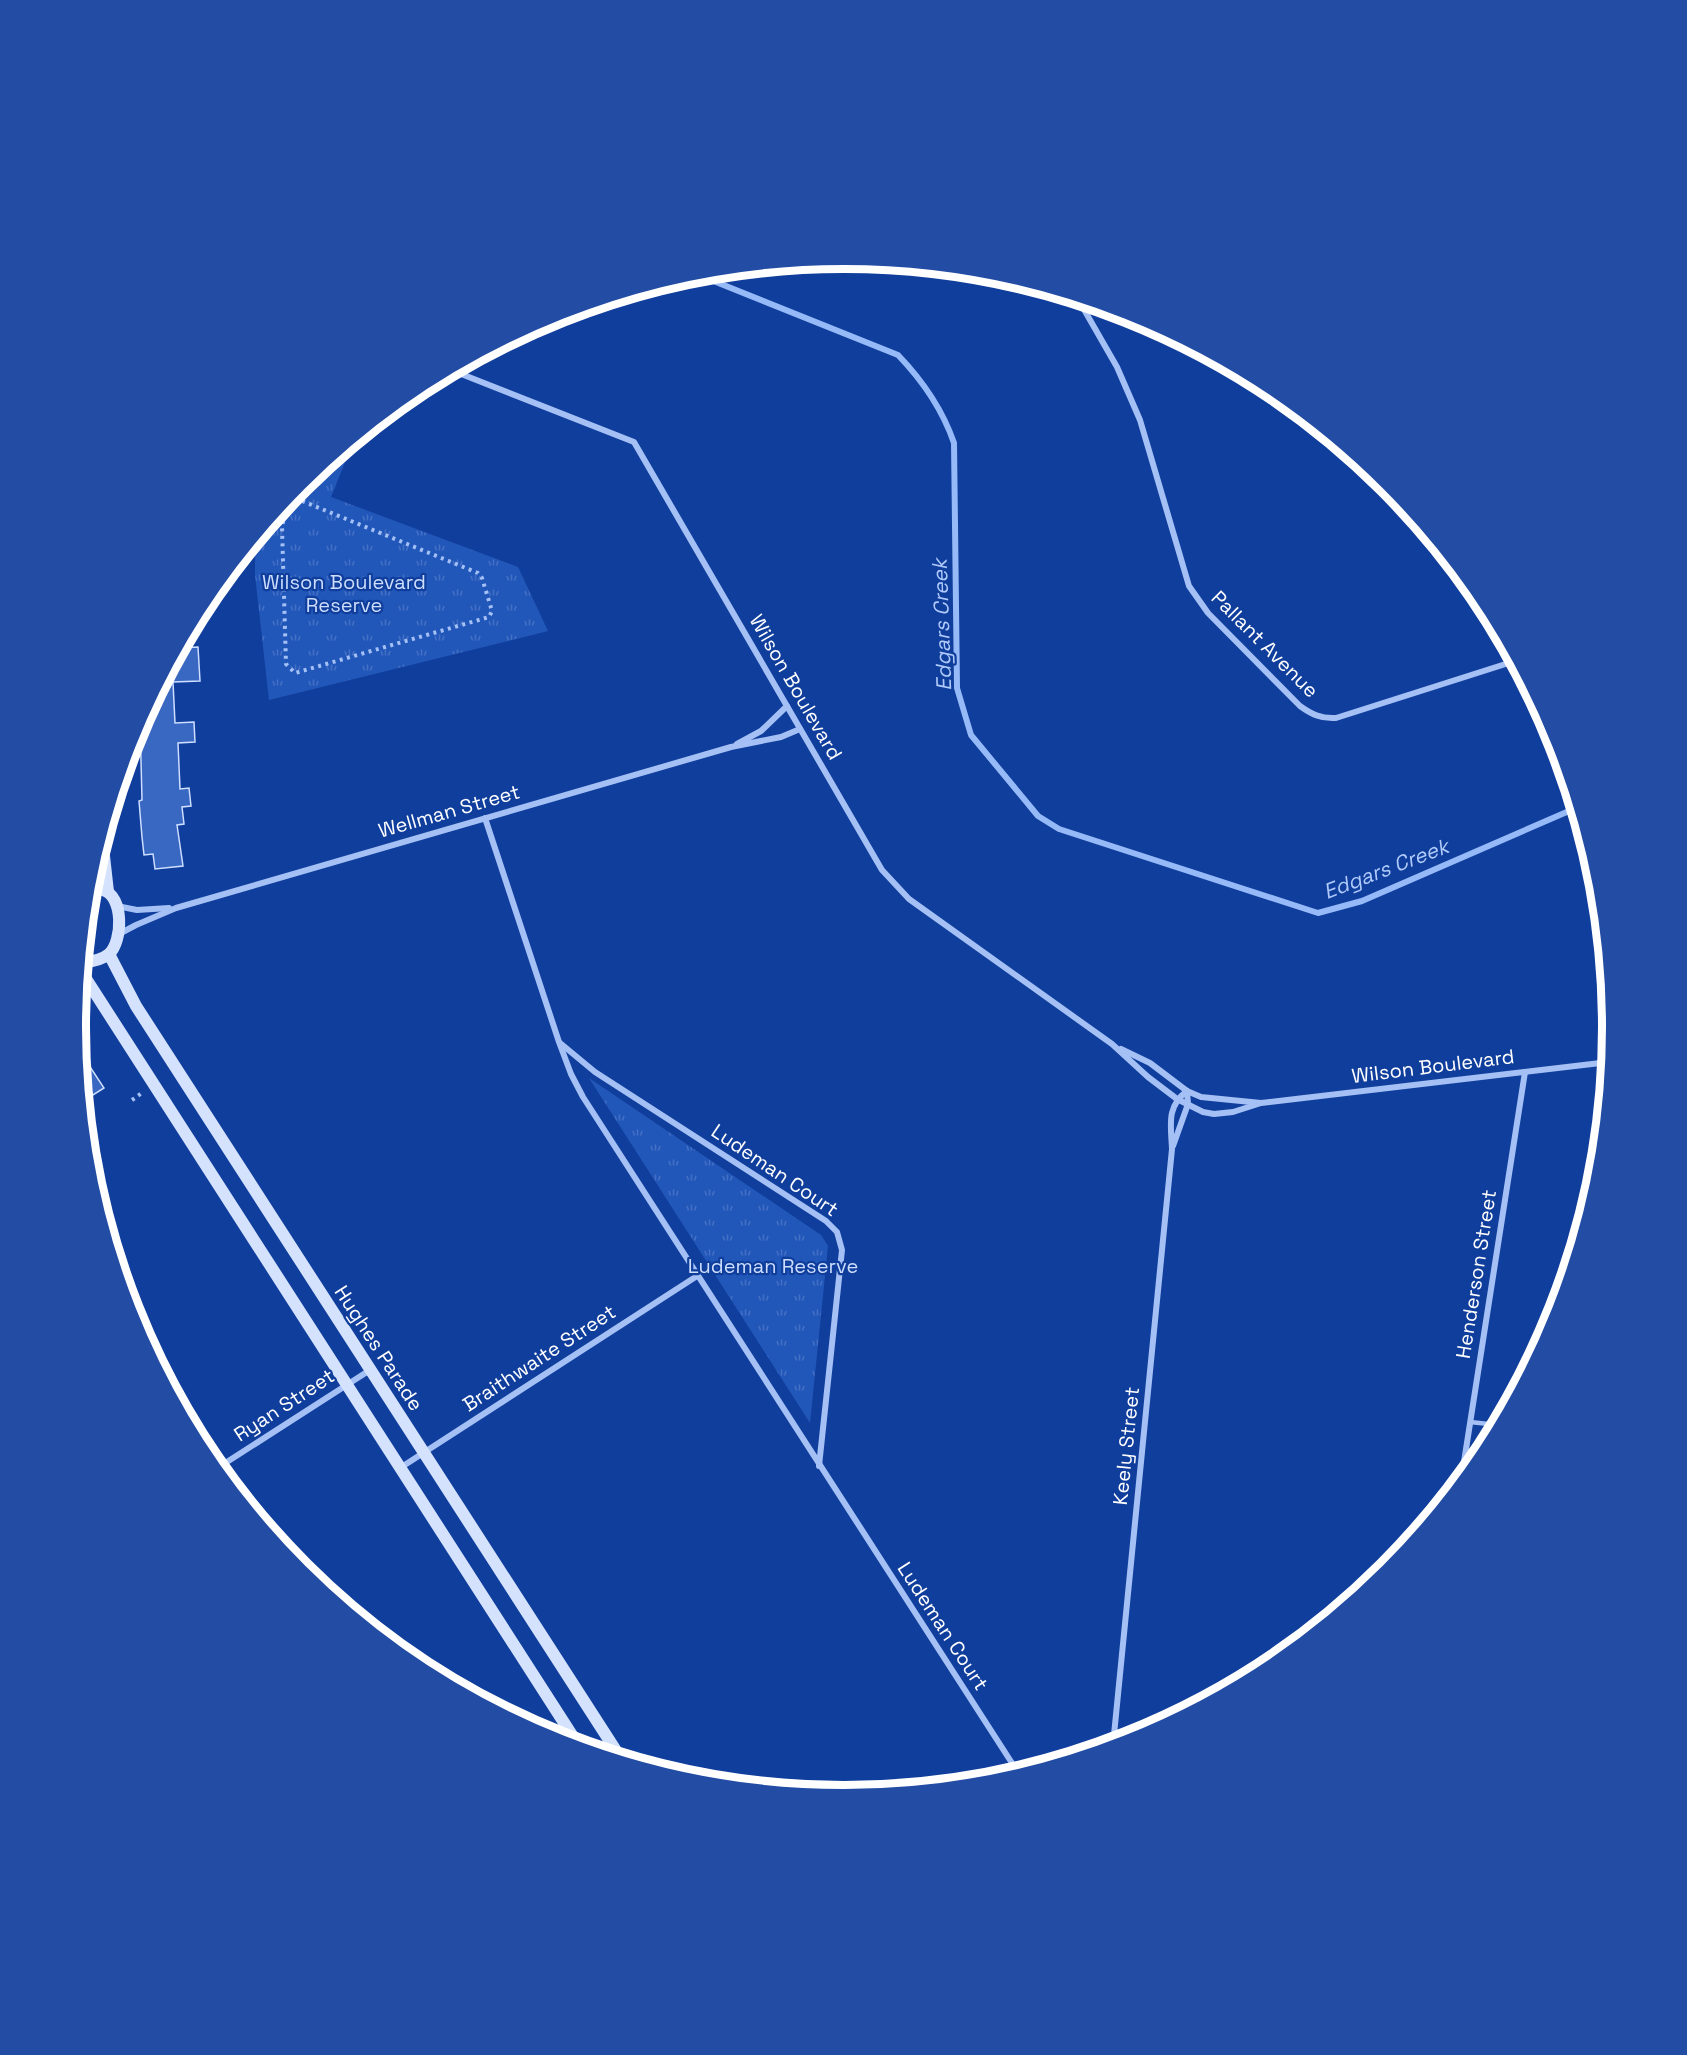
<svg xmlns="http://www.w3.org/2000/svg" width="1687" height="2055" viewBox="0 0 1687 2055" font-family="'Space Grotesk',sans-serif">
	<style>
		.park { fill: url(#park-tufts) }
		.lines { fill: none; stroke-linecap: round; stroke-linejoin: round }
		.stream { stroke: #96b9f8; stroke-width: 6 }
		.building { fill: #3968c3; stroke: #cddefe; stroke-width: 1.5 }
		.path { stroke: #a4c0f5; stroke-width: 4; stroke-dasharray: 3 4.5; stroke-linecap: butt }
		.lane { stroke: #a4c0f5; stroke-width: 4.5 }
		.street { stroke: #a4c0f5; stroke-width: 6 }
		.secondary { stroke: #d4e2fe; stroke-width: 12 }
		.labels { text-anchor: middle; stroke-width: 4.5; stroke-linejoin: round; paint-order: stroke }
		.park-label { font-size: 20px; fill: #cddefe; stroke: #103e9c }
		.street-label { font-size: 20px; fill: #fff; stroke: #103e9c }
		.water-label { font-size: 21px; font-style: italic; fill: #b0cbfb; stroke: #103e9c }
		.rim { fill: none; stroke: #fff; stroke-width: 8 }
	</style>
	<defs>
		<pattern id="park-tufts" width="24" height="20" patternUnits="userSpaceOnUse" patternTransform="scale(1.5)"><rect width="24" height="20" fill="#2257ba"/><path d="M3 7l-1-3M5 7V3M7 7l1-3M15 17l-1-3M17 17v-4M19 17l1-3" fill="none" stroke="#4370c4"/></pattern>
	</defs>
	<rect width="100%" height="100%" fill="#103e9c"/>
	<!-- park -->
	<g class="park">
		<path d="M354,440L331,497L518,567L548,631L269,700L255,575V539L300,484Z"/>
		<path d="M589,1078L821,1235L828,1246L810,1423Z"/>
	</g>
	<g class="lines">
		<!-- stream -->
		<path class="stream" d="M696,274L898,355C923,381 942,408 954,443L957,688L971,735L1038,816L1059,829L1318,913L1362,901L1576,808"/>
	</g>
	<!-- building -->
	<g class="building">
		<path d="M198,647L200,681L173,682L175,723L194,722L195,742L178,743L180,789L189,788L191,806L182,807L184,824L177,825L183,866L155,869L153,854L144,855L142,837L139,801L142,800L140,722L179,648Z"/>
		<path d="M77,1047L104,1088L82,1102L79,1072Z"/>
	</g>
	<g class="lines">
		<!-- path -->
		<g class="path">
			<path d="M288,499L282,527L286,664L295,673L489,617L492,611L482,578L478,573L290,496"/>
			<path d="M132,1100L142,1093"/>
		</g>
		<!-- lane -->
		<path class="lane" d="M1470,1422L1498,1425"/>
		<!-- street -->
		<g class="street">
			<path d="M1078,299L1117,367L1140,420L1189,586L1208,613L1300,706C1311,714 1321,719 1336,718L1515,661"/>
			<path d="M451,370L634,442L882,870L909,899L1112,1044L1148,1077L1177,1099L1203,1112L1214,1114L1233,1112L1261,1103"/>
			<path d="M737,744L761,731L787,706"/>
			<path d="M485,818L559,1042L571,1074L583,1097L1019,1774"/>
			<path d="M117,906L137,910L169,908"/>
			<path d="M119,934L136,925L176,908L731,747L781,737L800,729"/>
			<path d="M560,1043L595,1072L826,1221L837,1232L842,1250L819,1466"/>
			<path d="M1121,1049L1150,1063L1187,1091L1201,1097L1261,1103L1609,1062"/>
			<path d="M1173,1146L1188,1104L1187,1091"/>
			<path d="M400,1468L697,1276"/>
			<path d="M216,1469L370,1370"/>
			<path d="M1461,1481L1525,1072"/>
			<path d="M1113,1745L1172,1149C1171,1125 1166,1107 1187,1091"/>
		</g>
		<!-- secondary -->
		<g class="secondary">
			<path d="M102,838L108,892"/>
			<path d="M109,954L136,1006L622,1760"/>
			<path d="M81,963C90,962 102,960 109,954C123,941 124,896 103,890C99,888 93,889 89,889"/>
			<path d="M81,971L579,1746"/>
		</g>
	</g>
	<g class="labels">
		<!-- park labels -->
		<g class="park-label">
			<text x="344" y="589">Wilson Boulevard<tspan x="344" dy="23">Reserve</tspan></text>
			<text x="773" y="1273">Ludeman Reserve</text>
		</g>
		<!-- street labels -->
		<g class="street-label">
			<text transform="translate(1265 644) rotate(45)" y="7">Pallant Avenue</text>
			<text transform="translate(796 687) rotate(60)" y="7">Wilson Boulevard</text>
			<text transform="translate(449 811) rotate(-16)" y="7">Wellman Street</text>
			<text transform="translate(1433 1066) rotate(-7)" y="7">Wilson Boulevard</text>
			<text transform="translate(775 1170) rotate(34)" y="7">Ludeman Court</text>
			<text transform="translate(1476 1274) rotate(-81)" y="7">Henderson Street</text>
			<text transform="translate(379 1348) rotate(57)" y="7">Hughes Parade</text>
			<text transform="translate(539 1358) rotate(-33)" y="7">Braithwaite Street</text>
			<text transform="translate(284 1405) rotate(-33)" y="7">Ryan Street</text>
			<text transform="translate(1126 1446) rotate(-84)" y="7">Keely Street</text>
			<text transform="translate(943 1626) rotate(57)" y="7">Ludeman Court</text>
		</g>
		<!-- water labels -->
		<g class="water-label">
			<text transform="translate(942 625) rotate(-92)" y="7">Edgars Creek</text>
			<text transform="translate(1386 869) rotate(-21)" y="7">Edgars Creek</text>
		</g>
	</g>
	<!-- crop -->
	<path d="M0 0H1687V2055H0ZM86 1027a758 758 0 1 1 1516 0a758 758 0 1 1-1516 0Z" fill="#234da4" fill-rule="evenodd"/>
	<path class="rim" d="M86 1027a758 758 0 1 1 1516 0a758 758 0 1 1-1516 0Z"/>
</svg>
